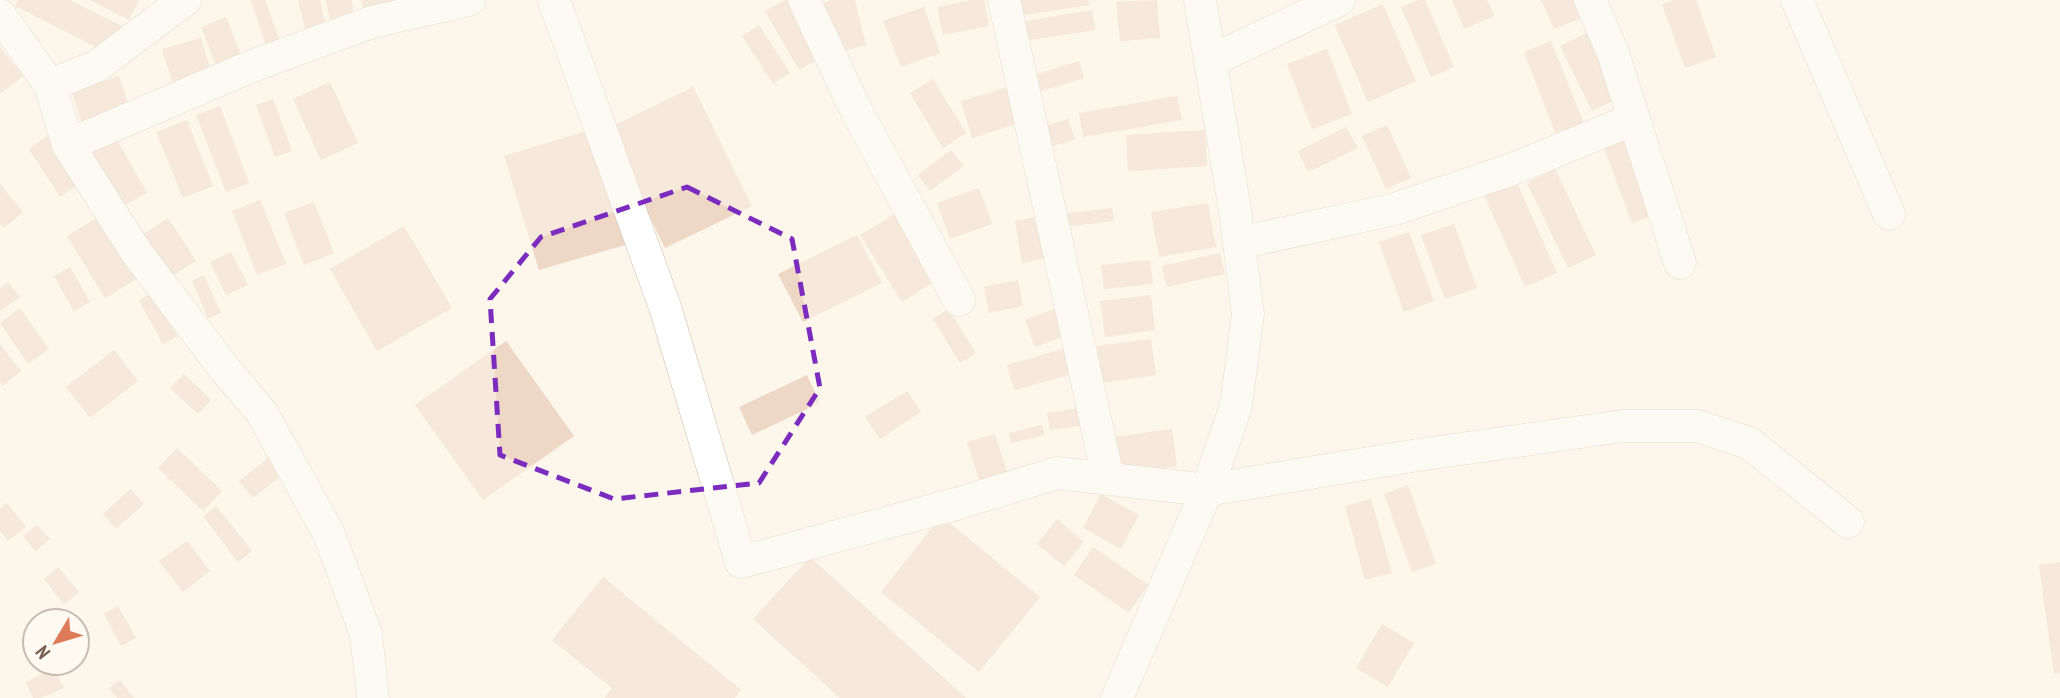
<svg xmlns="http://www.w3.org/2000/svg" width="2060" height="698" viewBox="0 0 2060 698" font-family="'PT Sans Narrow',sans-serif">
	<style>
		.building { fill: #efd7c5 }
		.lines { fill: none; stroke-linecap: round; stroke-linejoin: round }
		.street-casing { stroke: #cebeb1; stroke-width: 33 }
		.street { stroke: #fff; stroke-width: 32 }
		.marked { fill: none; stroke: #7b2cbf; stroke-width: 5; stroke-dasharray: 14 9; stroke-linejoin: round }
	</style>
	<rect width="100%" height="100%" fill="#fcf6eb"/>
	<!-- building -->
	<g class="building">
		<path d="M18,0H70L133,32L120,59L15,6Z"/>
		<path d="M90,0H139L129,20Z"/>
		<path d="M251,0H265L280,41L266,46Z"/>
		<path d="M298,0H320L326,29L306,34Z"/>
		<path d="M326,0H352L355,23L331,27Z"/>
		<path d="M361,0H392L394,8L366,16Z"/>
		<path d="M785,0H794L825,55L799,70L765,11Z"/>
		<path d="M833,0H855L866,45L836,53L823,2Z"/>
		<path d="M970,0H984L989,26L943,35L937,7Z"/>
		<path d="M1008,0H1089V5L1011,17Z"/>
		<path d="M1157,0L1160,38L1120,41L1116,2Z"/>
		<path d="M1419,0H1425L1454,67L1431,77L1401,7Z"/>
		<path d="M1452,0H1487L1494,16L1464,29Z"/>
		<path d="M1541,0H1574L1581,18L1554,29Z"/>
		<path d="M1674,0H1696L1716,57L1685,68L1662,4Z"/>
		<path d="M1383,4L1416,81L1368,102L1335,25Z"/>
		<path d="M924,7L940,53L901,67L883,21Z"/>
		<path d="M1092,10L1095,30L1023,41L1020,22Z"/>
		<path d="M226,17L245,65L220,75L201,27Z"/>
		<path d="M759,25L790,73L773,84L742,36Z"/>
		<path d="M1593,30L1624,95L1592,111L1560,46Z"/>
		<path d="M201,38L214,83L176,94L162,49Z"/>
		<path d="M1551,41L1584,124L1556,135L1524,52Z"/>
		<path d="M0,47L23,76L0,94Z"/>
		<path d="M1327,49L1352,114L1312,129L1287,64Z"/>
		<path d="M1079,61L1084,78L1032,94L1027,77Z"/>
		<path d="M119,76L132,116L84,131L72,91Z"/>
		<path d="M933,79L966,133L943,148L910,93Z"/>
		<path d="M330,82L358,143L321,160L293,99Z"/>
		<path d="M693,87L752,206L665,248L607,129Z"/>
		<path d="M1006,88L1017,124L972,138L961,101Z"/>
		<path d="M1177,96L1182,120L1083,137L1079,113Z"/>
		<path d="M273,99L292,151L275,157L256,105Z"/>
		<path d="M220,106L249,183L226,192L196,115Z"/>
		<path d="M1068,119L1075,139L1044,149L1038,128Z"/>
		<path d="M187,120L213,186L183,198L156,132Z"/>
		<path d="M1387,125L1411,178L1386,189L1362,136Z"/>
		<path d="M1346,127L1358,148L1308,172L1298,151Z"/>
		<path d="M590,130L625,245L539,270L504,156Z"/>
		<path d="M1205,130L1207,166L1128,171L1126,135Z"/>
		<path d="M47,136L79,184L60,197L29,149Z"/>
		<path d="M116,138L147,193L121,207L90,152Z"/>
		<path d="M1631,138L1660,213L1632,223L1604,148Z"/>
		<path d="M951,150L964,166L930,191L918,175Z"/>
		<path d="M1555,169L1596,255L1568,268L1527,183Z"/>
		<path d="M1516,181L1557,273L1525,287L1484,195Z"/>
		<path d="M0,184L23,212L4,228L0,223Z"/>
		<path d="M979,188L992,224L950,239L937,203Z"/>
		<path d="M260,200L286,264L257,275L232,211Z"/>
		<path d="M314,202L334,253L304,265L284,213Z"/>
		<path d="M1208,203L1216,247L1159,257L1151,212Z"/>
		<path d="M1112,208L1114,221L1063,227L1062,214Z"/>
		<path d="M898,212L940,278L902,302L860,235Z"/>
		<path d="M105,213L142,276L105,298L67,236Z"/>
		<path d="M1037,217L1045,258L1022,263L1015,221Z"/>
		<path d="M168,218L196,261L169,278L141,236Z"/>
		<path d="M1454,224L1477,288L1445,299L1421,235Z"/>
		<path d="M404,226L452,308L377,351L330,269Z"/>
		<path d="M1409,232L1434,301L1404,312L1379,242Z"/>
		<path d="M857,235L882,283L803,322L778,274Z"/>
		<path d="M231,252L248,285L226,295L210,262Z"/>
		<path d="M1220,253L1225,274L1167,287L1162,266Z"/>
		<path d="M1150,260L1153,284L1104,289L1101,265Z"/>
		<path d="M70,267L90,302L74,311L54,276Z"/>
		<path d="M204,275L221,313L208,318L192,281Z"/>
		<path d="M1018,280L1023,306L989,313L984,287Z"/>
		<path d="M8,282L20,297L0,311V288Z"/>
		<path d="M154,292L178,336L163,344L139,300Z"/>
		<path d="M1151,295L1155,330L1105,337L1100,301Z"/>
		<path d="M1060,307L1070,334L1035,347L1025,320Z"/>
		<path d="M20,308L49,349L28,364L0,323Z"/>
		<path d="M948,309L976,353L960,363L933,319Z"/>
		<path d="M1151,339L1156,375L1102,383L1097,346Z"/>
		<path d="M506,341L574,436L483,500L415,405Z"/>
		<path d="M0,344L21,371L3,386L0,382Z"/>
		<path d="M1069,347L1077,373L1014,390L1007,365Z"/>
		<path d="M114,350L138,381L90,418L66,387Z"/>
		<path d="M184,374L211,400L198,414L170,388Z"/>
		<path d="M807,375L820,403L752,435L739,407Z"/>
		<path d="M907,391L921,412L880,439L865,417Z"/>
		<path d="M1086,407L1088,425L1050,430L1047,413Z"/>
		<path d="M1042,425L1045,435L1011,443L1009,433Z"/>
		<path d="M1172,429L1177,466L1121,475L1115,437Z"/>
		<path d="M995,434L1009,478L981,486L967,442Z"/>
		<path d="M177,448L222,491L203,511L158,468Z"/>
		<path d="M272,455L286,472L253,498L239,481Z"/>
		<path d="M1408,485L1436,564L1412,572L1384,494Z"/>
		<path d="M130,489L144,504L116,529L103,514Z"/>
		<path d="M1101,494L1139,515L1121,549L1083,528Z"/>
		<path d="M1371,499L1392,573L1365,580L1345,506Z"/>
		<path d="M7,503L26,527L8,541L0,531V509Z"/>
		<path d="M216,506L252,551L238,562L203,516Z"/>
		<path d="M941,516L1040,597L979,672L881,592Z"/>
		<path d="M1057,519L1084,542L1064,566L1037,544Z"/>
		<path d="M37,525L50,539L35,551L23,536Z"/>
		<path d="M187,541L210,571L183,592L159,561Z"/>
		<path d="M1093,547L1148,585L1129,613L1074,575Z"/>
		<path d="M810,557L966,698H840L753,619Z"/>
		<path d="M2060,562V673L2054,674L2039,565Z"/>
		<path d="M58,567L79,592L64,604L44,579Z"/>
		<path d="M603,577L741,690L735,698H605L612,688L552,640Z"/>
		<path d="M118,606L136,638L121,646L104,614Z"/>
		<path d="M1382,624L1414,643L1388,687L1356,668Z"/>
		<path d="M54,668L64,688L41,698H33L26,682Z"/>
		<path d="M120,680L134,698H117L109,688Z"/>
	</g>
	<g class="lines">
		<!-- street casing -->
		<g class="street-casing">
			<g id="street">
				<path d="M554,0L665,307L741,562L956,504L1057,473L1207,490L1418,455L1623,426H1697L1749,443L1848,522"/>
				<path d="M804,0L857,112L959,300"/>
				<path d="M1004,0L1108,478"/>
				<path d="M1590,0L1613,53L1680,263"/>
				<path d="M1797,0L1889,214"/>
				<path d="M0,15L50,85L68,145L252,66L372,22L469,0"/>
				<path d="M1210,61L1339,0"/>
				<path d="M50,85L97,66L185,0"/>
				<path d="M68,145L137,253L224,368L262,413L329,534L366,634L373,698"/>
				<path d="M1239,243L1395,209L1510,170L1634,119"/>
				<path d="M1117,698L1207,490L1236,406L1248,314L1235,210L1200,0"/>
			</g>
		</g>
		<!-- street -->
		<use href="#street" class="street"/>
	</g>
	<!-- marked area -->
	<path d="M0 0H2060V698H0ZM687,187L792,239L820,388L759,483L614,499L500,455L490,299L541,237Z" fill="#fcf6eb" fill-opacity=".55" fill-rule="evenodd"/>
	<path class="marked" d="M687,187L792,239L820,388L759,483L614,499L500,455L490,299L541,237Z"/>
	<!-- north arrow -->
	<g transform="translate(56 642) rotate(232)"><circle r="33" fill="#fefaf2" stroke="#c8bcb1" stroke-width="2"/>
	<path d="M0-5L12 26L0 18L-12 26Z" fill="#dd7b59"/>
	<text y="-10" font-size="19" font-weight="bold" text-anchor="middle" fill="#765e4f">N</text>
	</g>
</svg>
